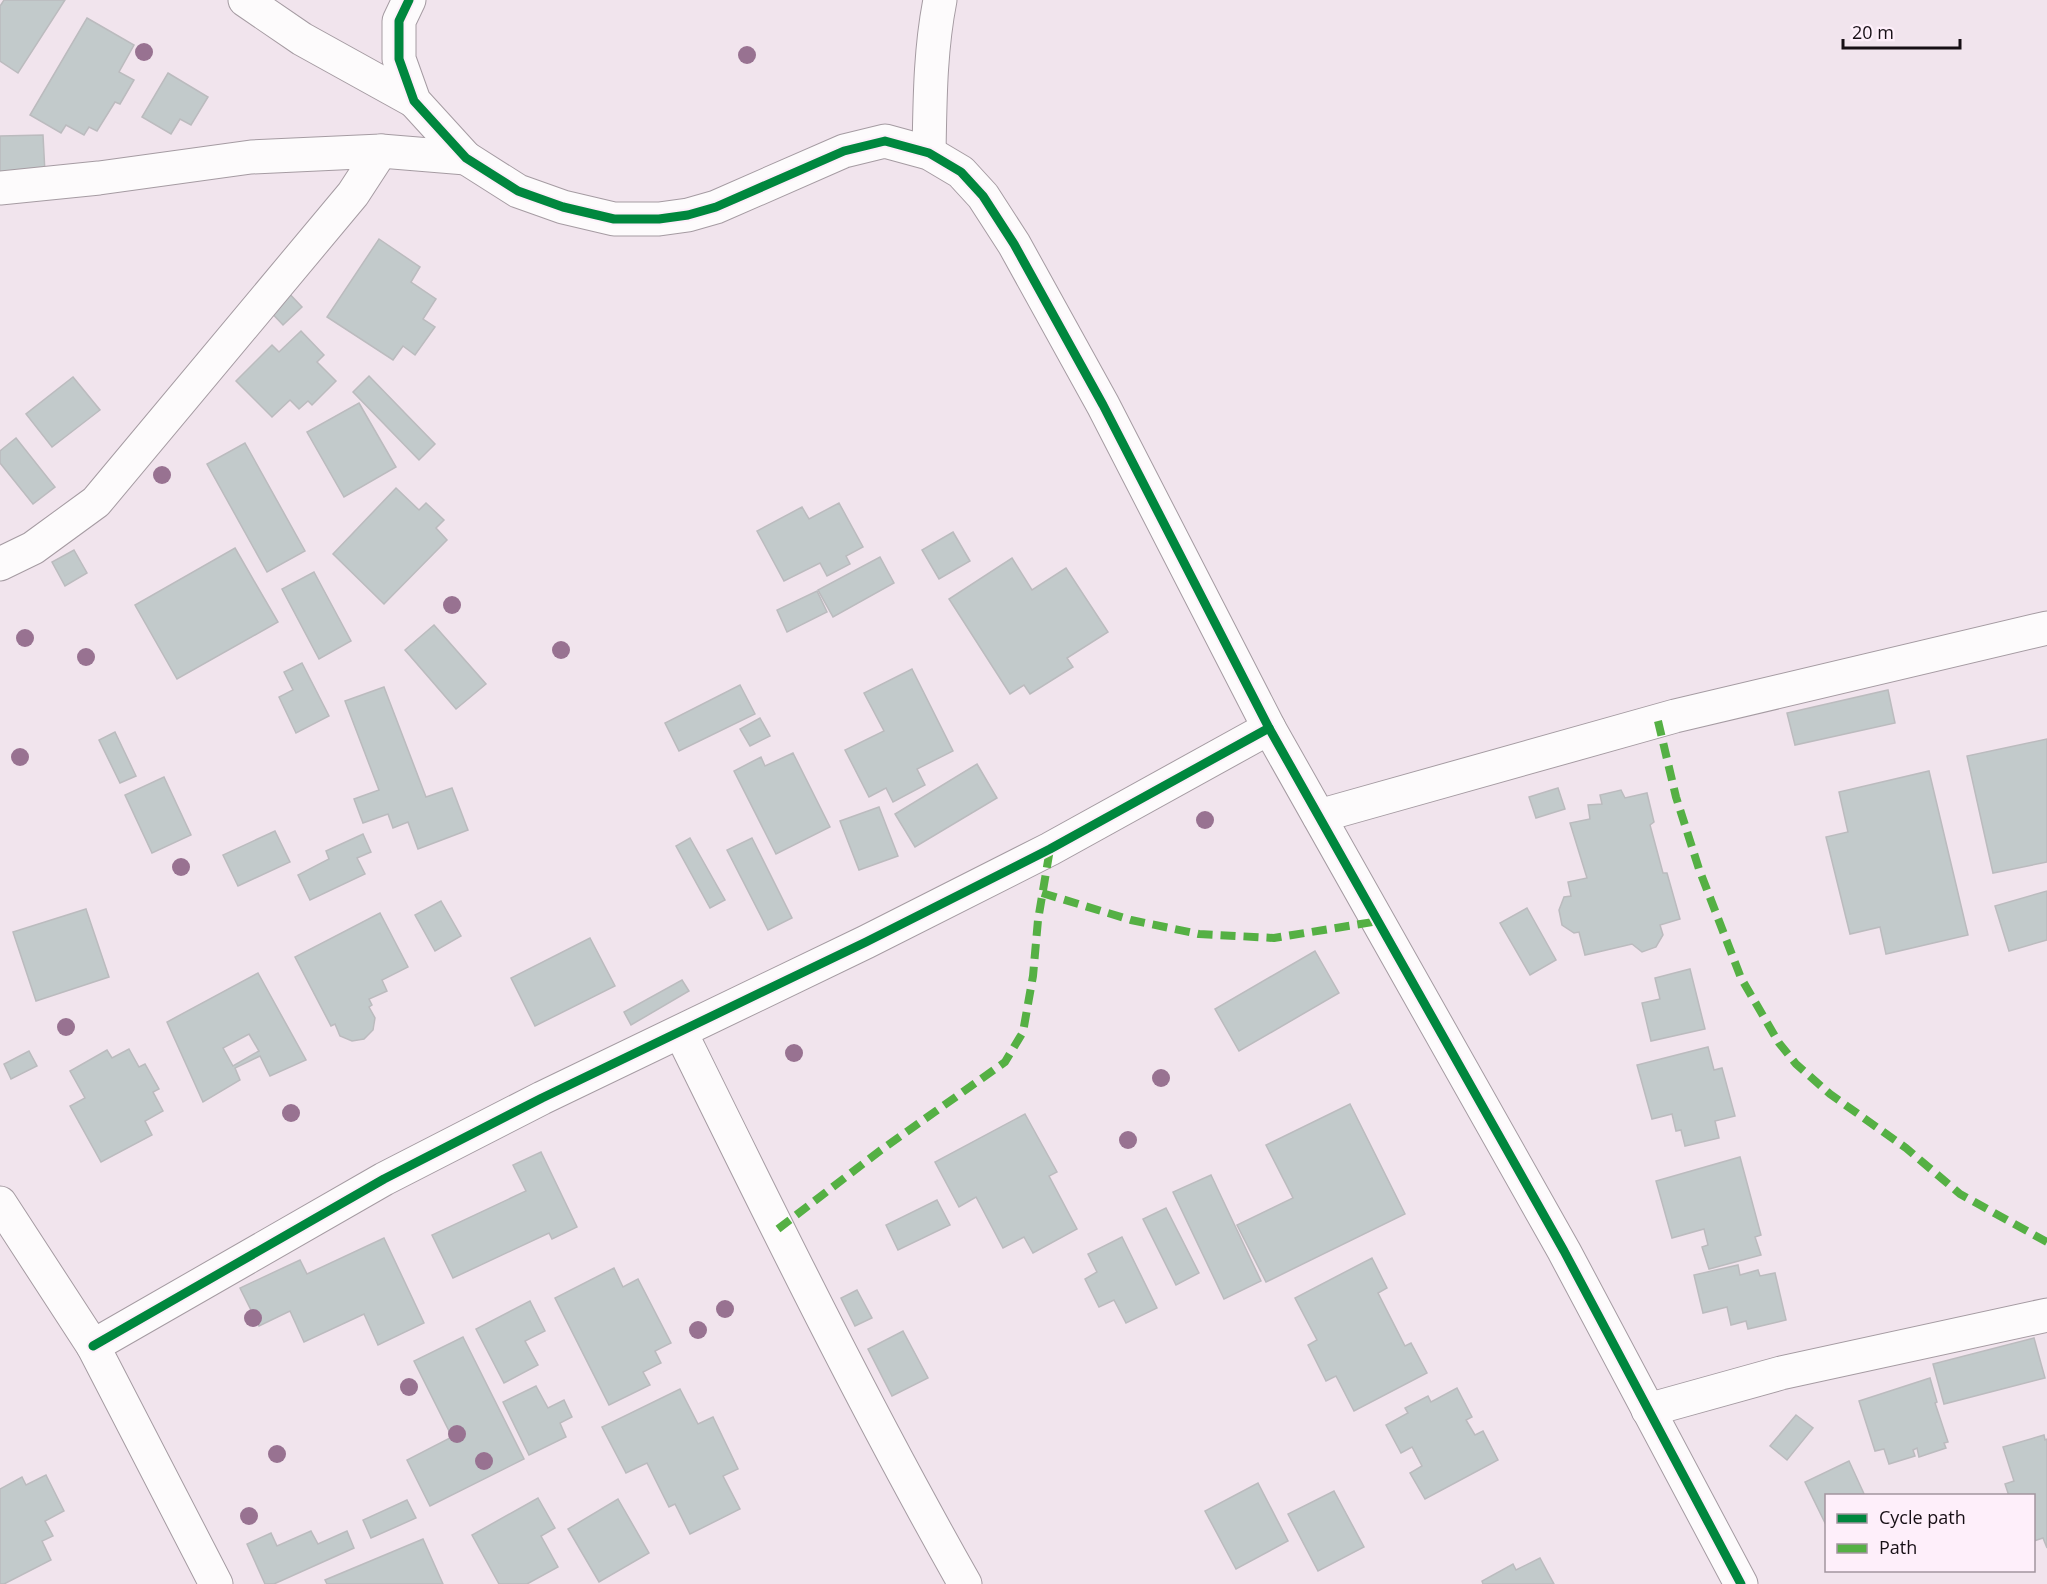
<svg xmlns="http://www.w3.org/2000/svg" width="2047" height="1584" viewBox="0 0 2047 1584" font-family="'Open Sans',sans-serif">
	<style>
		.building { fill: #c2cacb; stroke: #bbbbbe; stroke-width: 1.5; fill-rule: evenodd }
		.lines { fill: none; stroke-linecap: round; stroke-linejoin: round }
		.street-casing { stroke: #a59ba2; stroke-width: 35 }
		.street { stroke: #fdfbfc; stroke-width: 33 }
		.quiet { stroke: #55b044; stroke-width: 8; stroke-dasharray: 15 8; stroke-linecap: butt }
		.cycleway-casing { stroke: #feeffa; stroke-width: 13 }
		.cycleway { stroke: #00873e; stroke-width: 9 }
		.tree { fill: #987291 }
	</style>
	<rect width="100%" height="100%" fill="#f1e4ed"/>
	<!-- building -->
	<g class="building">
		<path d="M4,0H65L18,73L0,61V6Z"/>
		<path d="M87,18L134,45L119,72L134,80L120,104L115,102L97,131L89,127L84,135L66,125L61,133L30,115Z"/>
		<path d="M168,73L208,97L191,125L180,119L171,134L142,117Z"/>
		<path d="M43,135L45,173L0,175V136Z"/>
		<path d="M379,239L420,267L411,282L436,299L423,319L435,327L415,355L403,346L393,360L327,317Z"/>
		<path d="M284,288L302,307L283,325L265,306Z"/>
		<path d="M301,331L324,355L317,362L336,381L312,405L308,401L299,409L290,400L272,417L236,381L272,345L279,352Z"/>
		<path d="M369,376L435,444L419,460L353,392Z"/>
		<path d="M73,377L100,410L52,447L26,414Z"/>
		<path d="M359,403L396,467L344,497L307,432Z"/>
		<path d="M16,438L55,487L33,504L0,463V451Z"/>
		<path d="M245,443L305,551L267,572L207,464Z"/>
		<path d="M396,488L419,510L426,503L444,520L436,528L447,540L384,604L333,554Z"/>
		<path d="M839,503L863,547L846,556L850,564L827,576L820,563L784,581L757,531L802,507L809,519Z"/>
		<path d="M953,532L970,561L939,579L922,550Z"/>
		<path d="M235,548L278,622L177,679L135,605Z"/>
		<path d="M74,550L87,573L65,586L52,562Z"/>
		<path d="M880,557L894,583L833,617L818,590Z"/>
		<path d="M1012,558L1032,590L1066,568L1108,632L1067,658L1073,667L1030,694L1024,685L1010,694L949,599Z"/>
		<path d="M314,572L351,641L319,659L282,589Z"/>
		<path d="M817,591L827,612L787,632L777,610Z"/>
		<path d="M434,625L486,684L456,709L405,650Z"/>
		<path d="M302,663L329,716L296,733L279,697L293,690L284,672Z"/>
		<path d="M912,669L953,751L917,769L925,785L893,802L886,788L869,797L845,750L884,731L864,693Z"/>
		<path d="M740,685L755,714L679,751L665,723Z"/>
		<path d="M384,687L426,797L452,788L468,830L418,849L408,822L393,828L388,814L363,823L354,799L379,790L345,701Z"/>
		<path d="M1888,690L1895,723L1795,745L1787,713Z"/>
		<path d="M760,718L770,736L750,746L740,729Z"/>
		<path d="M115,732L136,776L120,783L99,740Z"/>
		<path d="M2047,739V862L1993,873L1967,756Z"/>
		<path d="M793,753L830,827L776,854L734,771L761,757L765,766Z"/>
		<path d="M977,764L997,798L915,847L895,814Z"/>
		<path d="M1929,771L1968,935L1886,954L1880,927L1850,934L1826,837L1848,832L1839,792Z"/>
		<path d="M164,777L191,835L152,853L125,795Z"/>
		<path d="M1558,788L1565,809L1536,818L1529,797Z"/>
		<path d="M1621,790L1625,798L1647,793L1654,822L1650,825L1663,873H1667L1680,919L1660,925L1663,935L1656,947L1642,952L1632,944L1585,955L1579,932L1574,933L1562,925L1559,910L1564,897L1571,896L1568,882L1587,878L1570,823L1590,819L1588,805L1602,804L1600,795Z"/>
		<path d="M879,807L898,856L859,870L840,821Z"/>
		<path d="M275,831L290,862L238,886L223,855Z"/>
		<path d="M363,834L371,852L357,858L365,874L310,900L298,875L329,859L326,851Z"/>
		<path d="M690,838L725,900L710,908L676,846Z"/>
		<path d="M752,838L792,918L768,930L727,850Z"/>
		<path d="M2047,891V940L2009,951L1995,906Z"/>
		<path d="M441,901L461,936L435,951L415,915Z"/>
		<path d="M1527,908L1556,960L1530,975L1500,923Z"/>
		<path d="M86,909L109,977L36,1001L13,932Z"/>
		<path d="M380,913L408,967L382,980L387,991L369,999L372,1005L369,1007L375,1018L373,1030L364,1039L352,1041L340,1036L335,1024L331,1026L295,957Z"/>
		<path d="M590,938L615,986L535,1026L511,978Z"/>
		<path d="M1315,951L1339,993L1239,1051L1215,1009Z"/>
		<path d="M1690,969L1705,1029L1651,1041L1642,1003L1660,999L1655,978Z"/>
		<path d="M258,973L306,1060L270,1076L260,1056L235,1068L240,1080L203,1102L167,1022ZM249,1034L259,1051L233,1066L223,1048Z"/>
		<path d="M682,980L689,991L631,1025L624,1012Z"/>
		<path d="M1708,1047L1714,1070L1722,1068L1735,1116L1715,1121L1719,1138L1685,1146L1681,1130L1676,1131L1672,1114L1652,1119L1637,1065Z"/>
		<path d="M129,1049L139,1067L145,1064L159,1089L153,1092L163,1111L145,1121L152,1135L101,1162L70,1106L85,1098L70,1071L107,1050L112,1058Z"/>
		<path d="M29,1051L37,1066L11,1079L4,1064Z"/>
		<path d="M1350,1104L1405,1214L1266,1282L1237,1225L1293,1198L1266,1145Z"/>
		<path d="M1025,1114L1057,1172L1049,1176L1077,1229L1033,1253L1024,1237L1003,1248L976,1197L959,1207L935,1162Z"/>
		<path d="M541,1152L577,1227L552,1239L549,1233L453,1278L432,1235L526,1191L513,1165Z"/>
		<path d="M1740,1157L1761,1235L1755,1237L1761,1255L1709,1269L1702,1247L1708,1245L1704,1229L1672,1238L1656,1181Z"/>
		<path d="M1211,1175L1261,1281L1224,1299L1173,1192Z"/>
		<path d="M937,1200L950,1225L898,1250L886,1225Z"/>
		<path d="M1166,1208L1199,1273L1176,1285L1143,1219Z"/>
		<path d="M1122,1237L1157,1308L1126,1323L1114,1300L1099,1307L1085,1279L1097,1272L1088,1254Z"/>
		<path d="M384,1238L424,1323L378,1345L364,1314L304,1342L290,1311L259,1326L240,1288L300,1260L307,1274Z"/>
		<path d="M1372,1258L1387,1288L1378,1293L1405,1346L1411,1343L1427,1373L1354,1411L1336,1376L1326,1381L1308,1345L1317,1340L1295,1298Z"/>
		<path d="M1738,1265L1740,1275L1758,1270L1760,1276L1775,1273L1786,1320L1748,1329L1746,1321L1731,1325L1727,1307L1703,1313L1694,1275Z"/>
		<path d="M614,1268L623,1287L638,1279L671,1343L655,1351L661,1363L643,1372L650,1385L609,1405L555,1298Z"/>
		<path d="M857,1290L872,1318L855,1326L841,1298Z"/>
		<path d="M530,1301L545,1331L525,1341L538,1365L504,1383L476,1329Z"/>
		<path d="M903,1331L928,1378L892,1396L868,1349Z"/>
		<path d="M463,1337L524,1459L430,1506L407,1460L452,1437L414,1361Z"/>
		<path d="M2034,1338L2045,1378L1944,1404L1933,1364Z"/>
		<path d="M1930,1378L1937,1402L1935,1403L1948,1442L1944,1443L1946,1448L1919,1457L1917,1448L1913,1450L1915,1456L1889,1464L1884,1449L1875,1451L1859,1401Z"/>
		<path d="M536,1386L548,1408L564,1400L572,1417L560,1423L566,1437L529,1455L503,1402Z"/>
		<path d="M1457,1388L1472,1417L1466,1420L1475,1435L1483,1431L1498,1460L1425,1499L1410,1473L1422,1466L1412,1447L1401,1453L1386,1425L1408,1413L1405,1408L1428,1396L1431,1402Z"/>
		<path d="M680,1389L698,1424L713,1417L738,1469L723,1476L740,1509L690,1534L675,1504L669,1507L647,1463L626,1473L602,1427Z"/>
		<path d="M1796,1415L1813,1428L1787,1460L1770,1446Z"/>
		<path d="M2044,1435L2045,1440L2047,1439V1548L2043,1538L2034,1541V1496H2009L2005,1484L2014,1481L2003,1447Z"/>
		<path d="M1849,1461L1865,1496H1826V1525L1805,1482Z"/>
		<path d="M46,1475L64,1511L45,1521L53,1536L42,1541L51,1560L4,1584H0V1489L22,1477L26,1485Z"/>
		<path d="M1258,1483L1288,1541L1236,1569L1205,1511Z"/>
		<path d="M1334,1491L1364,1547L1318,1571L1288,1514Z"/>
		<path d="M538,1498L555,1528L541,1536L558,1567L527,1584H499L472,1535Z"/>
		<path d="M618,1499L649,1553L599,1582L568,1529Z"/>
		<path d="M407,1500L416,1518L371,1538L363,1520Z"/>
		<path d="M311,1531L318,1544L347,1531L354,1548L274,1584H265L247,1544L271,1533L277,1546Z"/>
		<path d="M423,1539L443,1584H327L325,1580Z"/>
		<path d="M1540,1558L1554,1584H1483L1482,1581L1513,1564L1516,1570Z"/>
	</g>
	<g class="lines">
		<!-- street casing -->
		<g class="street-casing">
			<g id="street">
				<path d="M245,0L302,39L414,101"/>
				<path d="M409,0L399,21V59L414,101L466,158L518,191L563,207L614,219H659L688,215L716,207L844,151L885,141L929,153L961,172L983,196L1014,244L1103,405L1269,728L1564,1251L1741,1584"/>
				<path d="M929,153C930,101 930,51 940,0"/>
				<path d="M0,188L99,178L251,157L381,151L466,158"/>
				<path d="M0,564L33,548L96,502L353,194L381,151"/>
				<path d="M1319,816L1675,716L2047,628"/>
				<path d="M681,1033C772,1218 863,1404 965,1584"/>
				<path d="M0,1203L93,1346L216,1584"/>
				<path d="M93,1346L384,1179L542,1098L866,942L1050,849L1269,728"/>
				<path d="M1648,1410L1781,1373L2047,1315"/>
			</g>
		</g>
		<!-- street -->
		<use href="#street" class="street"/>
		<!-- quiet -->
		<g class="quiet">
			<path d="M1658,721L1676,797L1699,869L1741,978L1779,1043L1796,1064L1830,1094L1906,1148L1960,1194L2047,1242"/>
			<path d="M1042,893L1131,920L1199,934L1274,938L1379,921"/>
			<path d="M778,1229L881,1150L1005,1062L1023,1032L1033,976L1038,920L1050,849"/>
		</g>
		<!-- cycleway casing -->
		<g class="cycleway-casing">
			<g id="cycleway">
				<path d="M409,0L399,21V59L414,101L466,158L518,191L563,207L614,219H659L688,215L716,207L844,151L885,141L929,153L961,172L983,196L1014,244L1103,405L1269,728L1564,1251L1741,1584"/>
				<path d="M93,1346L384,1179L542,1098L866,942L1050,849L1269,728"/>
			</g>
		</g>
		<!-- cycleway -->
		<use href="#cycleway" class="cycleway"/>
	</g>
	<!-- trees -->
	<g class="tree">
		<circle cx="144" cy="52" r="9"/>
		<circle cx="747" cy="55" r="9"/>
		<circle cx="162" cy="475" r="9"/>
		<circle cx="452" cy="605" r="9"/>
		<circle cx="25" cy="638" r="9"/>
		<circle cx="561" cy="650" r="9"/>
		<circle cx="86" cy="657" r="9"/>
		<circle cx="20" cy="757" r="9"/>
		<circle cx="1205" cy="820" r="9"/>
		<circle cx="181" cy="867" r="9"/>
		<circle cx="66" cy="1027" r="9"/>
		<circle cx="794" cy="1053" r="9"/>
		<circle cx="1161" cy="1078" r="9"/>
		<circle cx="291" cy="1113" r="9"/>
		<circle cx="1128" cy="1140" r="9"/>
		<circle cx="725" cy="1309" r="9"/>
		<circle cx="253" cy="1318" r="9"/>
		<circle cx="698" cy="1330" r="9"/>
		<circle cx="409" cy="1387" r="9"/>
		<circle cx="457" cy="1434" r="9"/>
		<circle cx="277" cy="1454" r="9"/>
		<circle cx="484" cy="1461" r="9"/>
		<circle cx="249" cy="1516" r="9"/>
	</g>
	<!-- legend -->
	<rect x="1825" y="1494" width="210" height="78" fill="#feeffa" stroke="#a2959e" stroke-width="1.5"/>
	<rect x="1837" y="1514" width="30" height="9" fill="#00873e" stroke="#a2959e" stroke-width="1.5"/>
	<text x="1879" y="1524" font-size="18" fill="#170f15">Cycle path</text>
	<rect x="1837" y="1544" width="30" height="9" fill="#55b044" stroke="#a2959e" stroke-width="1.5"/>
	<text x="1879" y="1554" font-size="18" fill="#170f15">Path</text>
	<!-- scale -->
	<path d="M1843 39v9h117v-9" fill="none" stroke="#170f15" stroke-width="3"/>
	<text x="1852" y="39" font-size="18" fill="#170f15" stroke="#feeffa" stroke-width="4.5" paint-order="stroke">20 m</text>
</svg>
